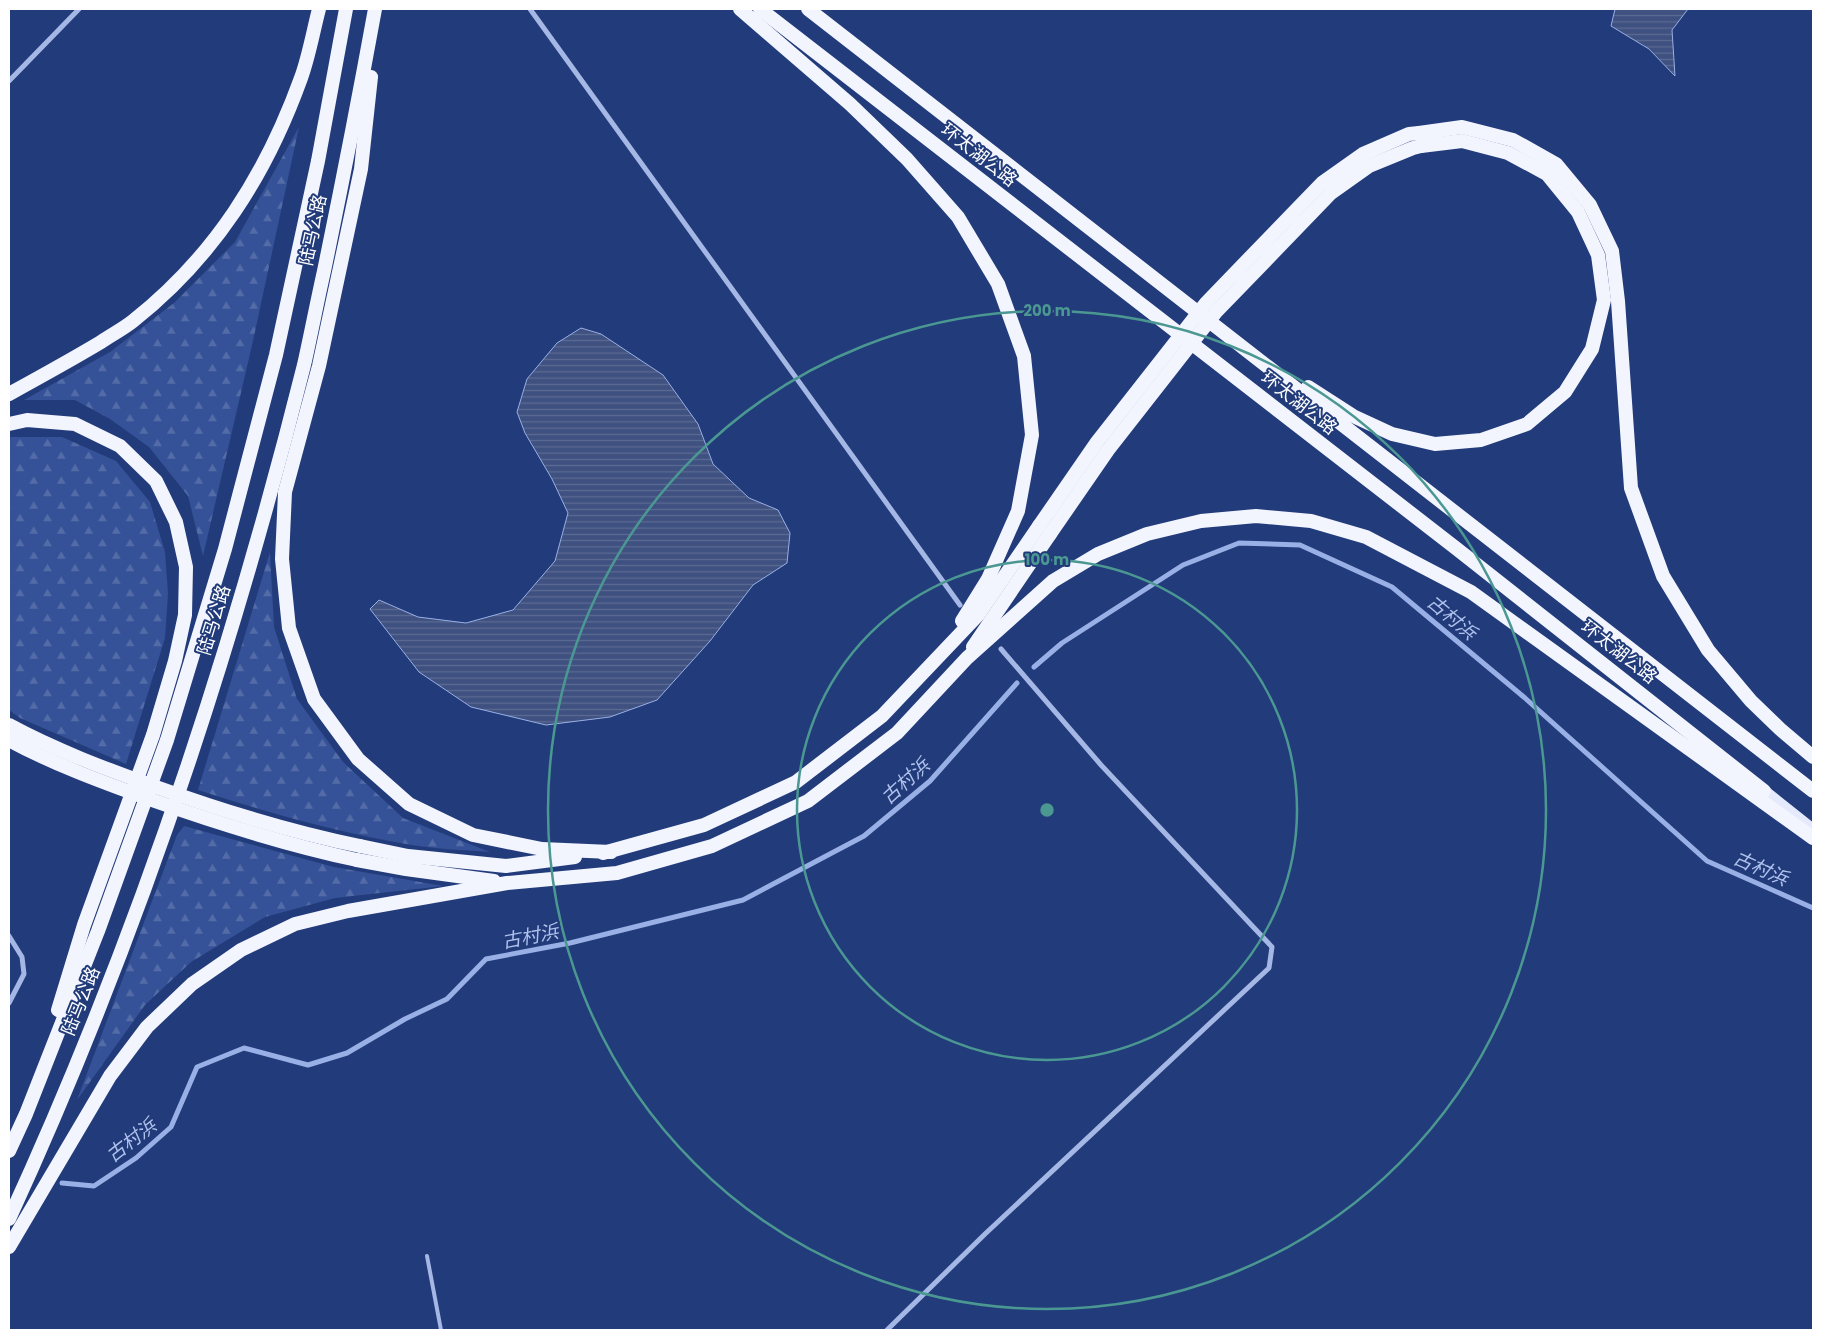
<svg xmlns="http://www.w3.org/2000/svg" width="1822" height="1339" viewBox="0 0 1822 1339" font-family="Poppins,'Noto Sans SC',sans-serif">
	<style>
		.forest { fill: url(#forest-firs) }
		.water { fill: url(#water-rules); stroke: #98b0e6 }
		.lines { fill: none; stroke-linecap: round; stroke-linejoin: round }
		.stream { stroke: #98b0e6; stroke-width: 5 }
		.service { stroke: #a4b7e5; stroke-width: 4 }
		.minor { stroke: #a4b7e5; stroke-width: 5 }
		.primary { stroke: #e4eafc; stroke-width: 12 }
		.trunk { stroke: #f2f4fe; stroke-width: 14 }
		.trunk-bridge { stroke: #f2f4fe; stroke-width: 14 }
		.ring { fill: none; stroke: #4b9892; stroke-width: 2.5 }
		.labels { text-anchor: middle; stroke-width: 4; stroke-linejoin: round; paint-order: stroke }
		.street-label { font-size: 18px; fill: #fff; stroke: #223b7a }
		.water-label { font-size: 19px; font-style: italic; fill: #afc2ed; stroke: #223b7a }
		.centre { fill: #4b9892; stroke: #223b7a; stroke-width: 2.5 }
		.ring-label { font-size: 15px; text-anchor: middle; font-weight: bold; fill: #4b9892; stroke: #223b7a; stroke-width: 4; stroke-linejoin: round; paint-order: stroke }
	</style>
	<defs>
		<pattern id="forest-firs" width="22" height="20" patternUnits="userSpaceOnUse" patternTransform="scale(1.25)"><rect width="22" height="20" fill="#355298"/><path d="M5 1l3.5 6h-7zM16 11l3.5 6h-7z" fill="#536ca7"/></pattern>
		<pattern id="water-rules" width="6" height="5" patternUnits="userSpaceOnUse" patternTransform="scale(1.25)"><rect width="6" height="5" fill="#3f5180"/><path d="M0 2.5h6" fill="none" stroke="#5c6b93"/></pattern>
	</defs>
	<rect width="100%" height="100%" fill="#223b7a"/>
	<!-- forest -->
	<g class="forest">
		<path d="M299,127L253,341L203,556L188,496L149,447L110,419L75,400H24L110,352L174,303L235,242Z"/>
		<path d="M9,437H62L116,461L150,502L165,552L168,594L165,638L126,764L20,718L9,710Z"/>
		<path d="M270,552L274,627L297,699L343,762L403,818L490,852C463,850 434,849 406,844C336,832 266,812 198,790Z"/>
		<path d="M184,826L334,867L443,886L335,898L265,917L191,962L145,1005L77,1100L177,835Z"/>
	</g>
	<!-- water -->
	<g class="water">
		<path d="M1615,9H1688L1672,30L1675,76L1649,49L1611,26Z"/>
		<path d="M581,328L601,334L663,375L698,424L713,464L749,498L778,510L790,533L787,563L753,585L710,641L657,700L610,717L546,725L471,707L419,672L370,609L379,600L418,617L466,623L513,610L555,561L568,513L552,479L525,433L517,412L527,379L557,343Z"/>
	</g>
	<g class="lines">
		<!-- stream -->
		<g class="stream">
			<path d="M1034,667L1062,643L1183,565L1239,543L1300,545L1392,587L1525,698L1707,861L1813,908"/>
			<path d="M62,1183L94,1186L136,1158L171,1127L197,1067L244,1048L308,1065L347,1053L405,1019L447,999L486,959L570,943L743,900L864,836L930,781L1017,683"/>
		</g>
		<!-- service -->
		<path class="service" d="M427,1256L441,1330"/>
		<!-- minor -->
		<g class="minor">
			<path d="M530,9L960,605"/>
			<path d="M9,81L79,9"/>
			<path d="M9,936L22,957L24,974L9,1003"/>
			<path d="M887,1330L985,1234L1269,968L1272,947L1101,765L1001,649"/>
		</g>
		<!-- primary -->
		<path class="primary" d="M1764,791L1813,830"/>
		<!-- trunk -->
		<g class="trunk">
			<path d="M740,9L850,104L907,159L958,217L998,284L1024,356L1032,435L1018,511L988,579L962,621"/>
			<path d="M760,9L1457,549L1764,791"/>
			<path d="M808,9L1813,791"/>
			<path d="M371,77L361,169L319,366L285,492L282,559L289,628L314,699L358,759L409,804L473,835L542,849L611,852"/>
			<path d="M1419,133L1462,127L1513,140L1556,164L1590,205L1612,251L1618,301L1631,488L1663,576L1708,650L1751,701L1780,729L1813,757"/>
			<path d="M1308,387L1353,416L1392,434L1435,444L1481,440L1527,424L1565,392L1592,349L1604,300L1598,255L1578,212L1547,174L1508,153L1462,141L1421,146"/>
			<path d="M9,394C40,377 71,360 101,342C111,335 123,329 133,321C214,257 266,175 301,78C309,56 313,32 319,9"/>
			<path d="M9,424L27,420L75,424L120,446L156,481L176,522L186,567L185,615L175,661L153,735L84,925L58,1010"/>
			<path d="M973,647L1050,534"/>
			<path d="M360,846L408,856L506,866L575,857"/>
			<path d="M603,853L704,825L796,782L882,716L978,615L1039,526"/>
			<path d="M357,860L406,869L494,881"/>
			<path d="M9,1151L26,1114L98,931L167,740L225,549L276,355L318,161L346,9"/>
			<path d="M9,1219C135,945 231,657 304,365C311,334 317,302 324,271C342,184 359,97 375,9"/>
			<path d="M9,1247L110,1076L147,1027L192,984L241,950L295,924L348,911L507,883L617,873L712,846L808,801L897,733L967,658L1053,581L1098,554L1147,534L1201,521L1256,516L1311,521L1366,537L1471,592L1813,838"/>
		</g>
		<!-- trunk-bridge -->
		<g class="trunk-bridge">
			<path d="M1039,526L1097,442L1206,303L1322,183L1363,154L1409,134L1419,133"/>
			<path d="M1050,534L1108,450L1216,312L1331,193L1369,166L1413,148L1421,146"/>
			<path d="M9,725C55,750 106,769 156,787C223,811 290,832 360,846"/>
			<path d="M9,740C53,764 102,782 149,799C217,823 286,845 357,860"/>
		</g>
	</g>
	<!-- distance rings -->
	<g class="ring">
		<circle cx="1047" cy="810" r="250"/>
		<circle cx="1047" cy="810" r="499"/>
	</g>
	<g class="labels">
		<!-- street labels -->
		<g class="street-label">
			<text transform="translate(979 155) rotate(38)" y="6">环太湖公路</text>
			<text transform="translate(313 230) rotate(-78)" y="6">陆马公路</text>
			<text transform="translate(1299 403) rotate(38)" y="6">环太湖公路</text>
			<text transform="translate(214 620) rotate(-73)" y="6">陆马公路</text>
			<text transform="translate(1619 652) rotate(38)" y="6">环太湖公路</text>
			<text transform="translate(81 1001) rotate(-68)" y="6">陆马公路</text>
		</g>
		<!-- water labels -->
		<g class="water-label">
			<text transform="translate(1452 617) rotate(40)" y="7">古村浜</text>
			<text transform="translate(905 781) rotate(-42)" y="7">古村浜</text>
			<text transform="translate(1761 868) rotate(24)" y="7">古村浜</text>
			<text transform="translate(530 936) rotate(-11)" y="7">古村浜</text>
			<text transform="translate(131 1140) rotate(-38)" y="7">古村浜</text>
		</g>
	</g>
	<circle cx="1047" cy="810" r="8" class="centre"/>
	<g class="ring-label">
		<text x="1047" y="316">200 m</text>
		<text x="1047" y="565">100 m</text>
	</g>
	<!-- border -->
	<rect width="1822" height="1339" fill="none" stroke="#ffffff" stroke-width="20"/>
</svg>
